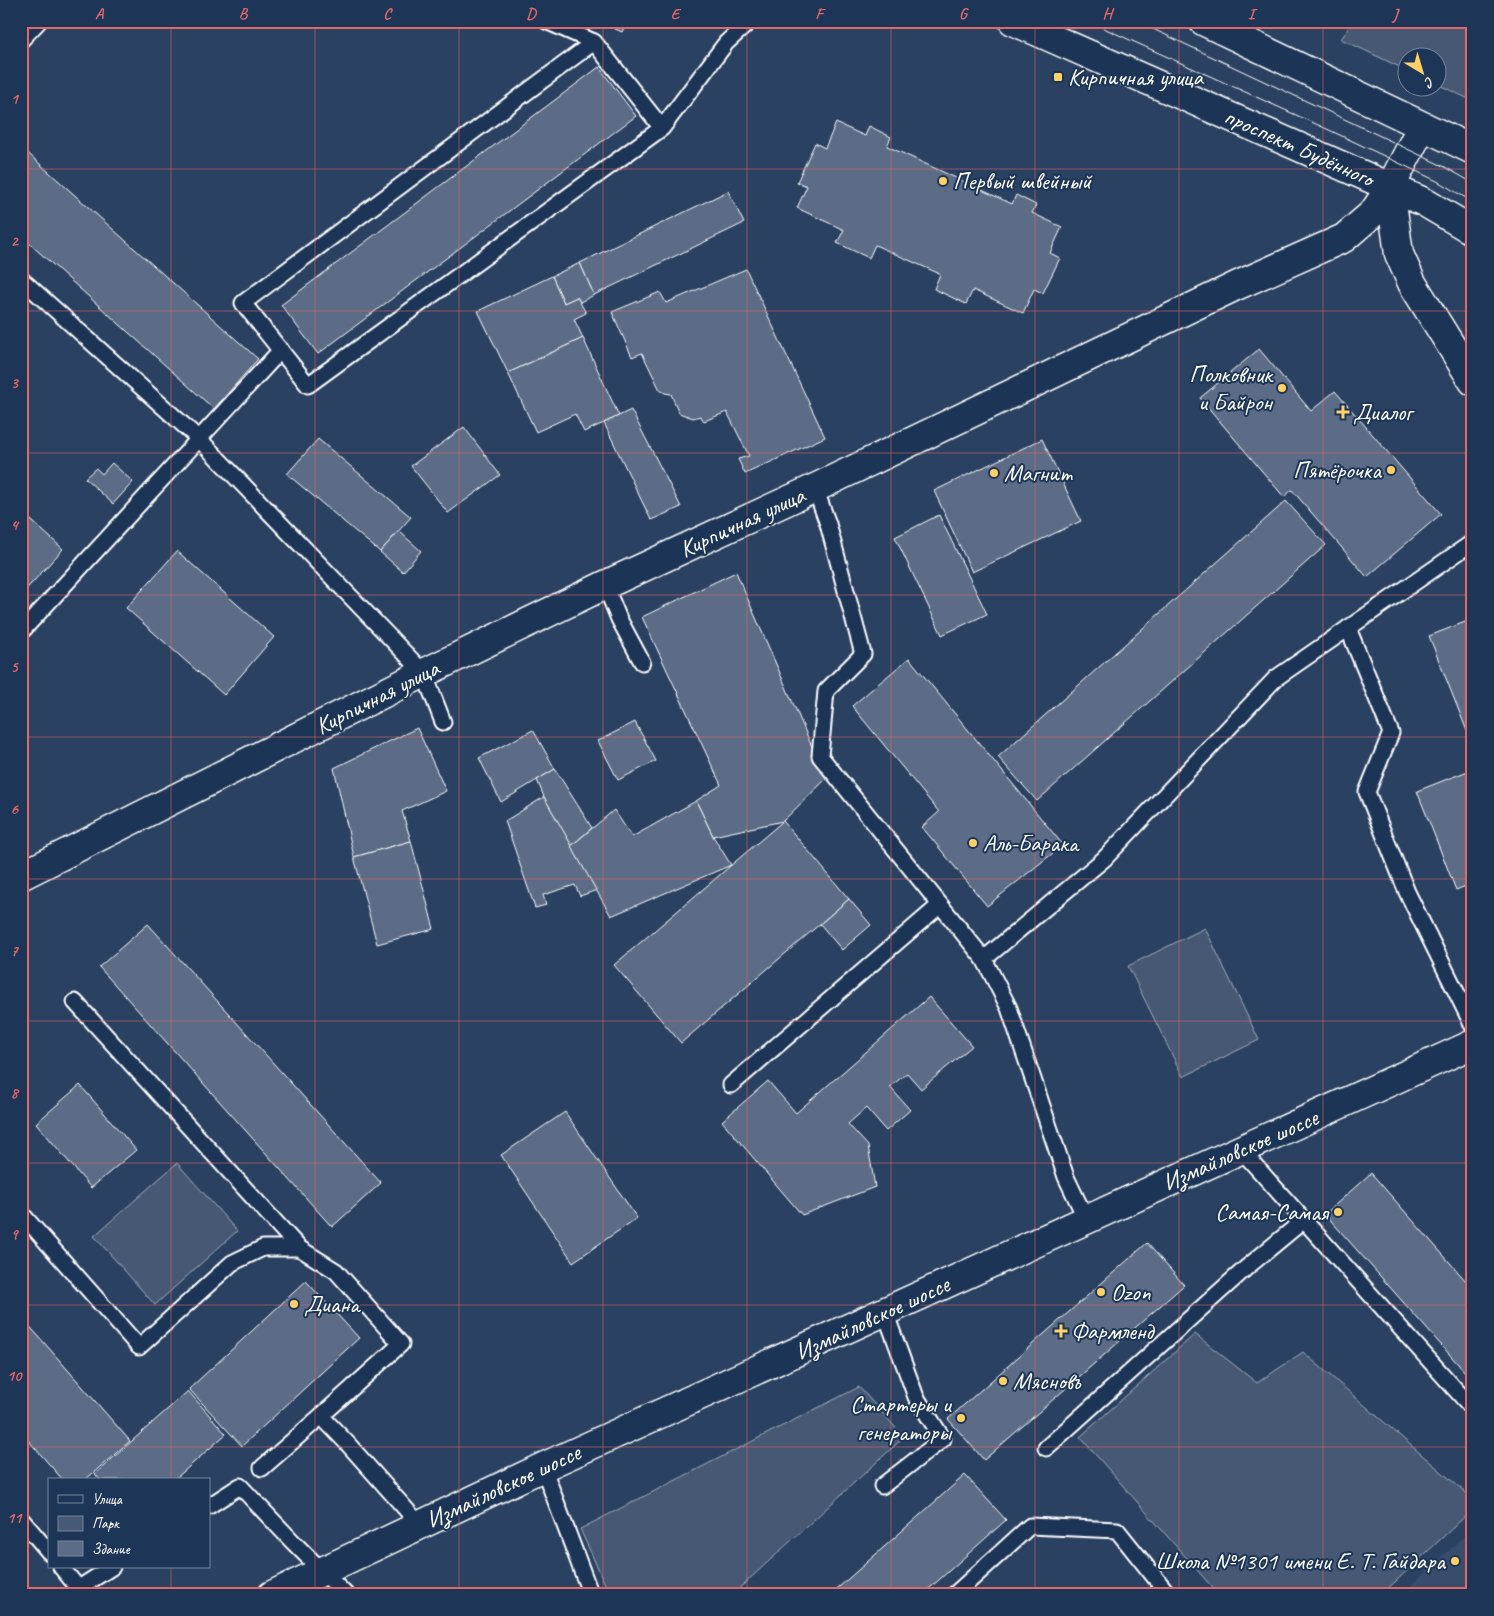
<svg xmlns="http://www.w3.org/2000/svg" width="1494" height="1616" viewBox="0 0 1494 1616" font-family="Caveat,sans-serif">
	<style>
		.built { fill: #394e6c }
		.green { fill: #465975; stroke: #a2acba }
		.building { fill: #5b6c86; stroke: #fff }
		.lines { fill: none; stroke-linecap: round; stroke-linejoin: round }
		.service-casing { stroke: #fff; stroke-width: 19 }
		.minor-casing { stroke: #fff; stroke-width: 31 }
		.secondary-casing { stroke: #fff; stroke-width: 31 }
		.service { stroke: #1d3557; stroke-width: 15 }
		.minor { stroke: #1d3557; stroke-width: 28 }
		.secondary { stroke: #1d3557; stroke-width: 28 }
		.tram { stroke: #fff; stroke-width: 1 }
		.grid { fill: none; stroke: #e26868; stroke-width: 1; stroke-opacity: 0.55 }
		.poi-dot { fill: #ffd166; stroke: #1d3557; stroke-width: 2 }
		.labels { text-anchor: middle; stroke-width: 4; stroke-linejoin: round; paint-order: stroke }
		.poi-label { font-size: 24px; fill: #fff; stroke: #1d3557; text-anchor: start }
		.street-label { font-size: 24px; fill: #fff; stroke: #1d3557 }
		.neatline { fill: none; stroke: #e26868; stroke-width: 2 }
		.grid-label { font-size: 16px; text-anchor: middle; font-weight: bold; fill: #e26868 }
	</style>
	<rect width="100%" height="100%" fill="#2a4161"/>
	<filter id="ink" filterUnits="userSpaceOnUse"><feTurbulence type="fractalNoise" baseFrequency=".02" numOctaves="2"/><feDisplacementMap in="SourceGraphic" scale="10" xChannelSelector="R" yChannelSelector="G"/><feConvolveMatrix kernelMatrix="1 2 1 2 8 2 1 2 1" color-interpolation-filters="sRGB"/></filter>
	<g filter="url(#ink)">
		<!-- built -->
		<path class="built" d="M1473,1528V1595H1401Z"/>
		<!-- green -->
		<g class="green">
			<path d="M1354,21H1473V101L1437,84L1436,58H1406V70L1341,39Z"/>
			<path d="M1205,928L1259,1040L1183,1077L1128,966Z"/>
			<path d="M177,1163L237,1231L155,1305L94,1236Z"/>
			<path d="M1195,1334L1257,1383L1303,1352L1473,1499V1509L1381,1595H1219L1080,1437Z"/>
			<path d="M859,1387L904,1437L732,1595H610L580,1529Z"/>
		</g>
		<!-- building -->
		<g class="building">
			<path d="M598,21H627L622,32Z"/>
			<path d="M599,67L636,116L318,354L281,305Z"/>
			<path d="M836,123L865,136L869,126L891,137L887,146L1012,204L1016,195L1036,205L1032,213L1062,227L1050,253L1060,258L1043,293L1034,289L1023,313L973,290L966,304L934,289L940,274L875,245L869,258L837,243L844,230L797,208L807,186L797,182L815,143L825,148Z"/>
			<path d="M21,147L258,359L214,409L21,236Z"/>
			<path d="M728,191L744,223L594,295L580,263Z"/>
			<path d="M580,263L594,295L580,302L577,297L564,303L552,276Z"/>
			<path d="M746,269L825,437L745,474L738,459L749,456L727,412L704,421L700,416L693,418L679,413L671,394L665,393L660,390L642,353L632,357L612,312L660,292L666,303Z"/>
			<path d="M552,276L564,303L577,297L586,313L574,319L583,338L508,373L478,311Z"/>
			<path d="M583,338L619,416L584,432L575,414L536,432L508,373Z"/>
			<path d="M1259,349L1311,411L1335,391L1441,514L1367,577L1292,490L1284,497L1200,398Z"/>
			<path d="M631,410L681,507L651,520L604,423Z"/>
			<path d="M464,427L500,475L448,513L411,466Z"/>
			<path d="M318,439L411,517L380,552L287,474Z"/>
			<path d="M1042,439L1081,521L972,572L934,491Z"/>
			<path d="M112,463L133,482L113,504L85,478L96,468L102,474Z"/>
			<path d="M1286,501L1326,545L1037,801L998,757Z"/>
			<path d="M21,511L63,549L21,595Z"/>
			<path d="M939,515L987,614L942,635L895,537Z"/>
			<path d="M399,531L421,551L403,572L380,552Z"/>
			<path d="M177,551L274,637L224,695L126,608Z"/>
			<path d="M736,572L826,779L783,821L713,836L696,801L721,785L642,617Z"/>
			<path d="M1473,619V746L1429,636Z"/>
			<path d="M909,658L1063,845L987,906L922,827L939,812L852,706Z"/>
			<path d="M635,722L656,761L618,780L598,741Z"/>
			<path d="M417,728L446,791L402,811L411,841L354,857L334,768Z"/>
			<path d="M533,730L555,769L501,802L479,758Z"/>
			<path d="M555,769L592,828L571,846L544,797L537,780Z"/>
			<path d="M1473,769V883L1456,890L1417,791Z"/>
			<path d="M544,797L597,890L580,896L575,885L543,895L546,905L535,908L505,821Z"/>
			<path d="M696,801L713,836L731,865L611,916L571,846L614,810L632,837Z"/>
			<path d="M783,821L849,899L681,1043L614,965Z"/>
			<path d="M411,841L434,929L377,944L354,857Z"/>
			<path d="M849,899L871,925L842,950L820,924Z"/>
			<path d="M148,924L381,1183L332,1227L99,967Z"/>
			<path d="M929,997L972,1046L921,1089L907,1073L890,1087L910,1110L886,1131L866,1108L848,1124L868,1146L875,1187L802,1215L722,1121L768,1081L796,1113Z"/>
			<path d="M80,1085L136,1150L91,1188L36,1123Z"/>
			<path d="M565,1112L637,1218L573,1262L501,1155Z"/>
			<path d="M1371,1173L1473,1289V1381L1325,1214Z"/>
			<path d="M1147,1243L1184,1285L984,1460L948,1419Z"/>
			<path d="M306,1281L359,1338L242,1446L189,1389Z"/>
			<path d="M26,1322L130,1441L85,1480H63L21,1432V1326Z"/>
			<path d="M188,1391L226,1434L174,1480H100L95,1474Z"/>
			<path d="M965,1475L1006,1520L922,1595H830Z"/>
		</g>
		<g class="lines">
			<!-- service casing -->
			<g class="service-casing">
				<g id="service">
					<path d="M546,21L594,42"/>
					<path d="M21,40L39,21"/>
					<path d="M662,128L594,42L243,303L308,385L662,128L726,43L750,21"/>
					<path d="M21,279L199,439L424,673L443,722"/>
					<path d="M815,488L828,524L863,654L826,691L820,756L984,959L1009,1008L1066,1177L1086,1219"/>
					<path d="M605,585L619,619L642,662"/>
					<path d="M1348,628L1391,733L1367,792L1407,892L1473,1026"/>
					<path d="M21,632L281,350"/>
					<path d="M984,959L1104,859L1276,678L1473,542"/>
					<path d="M75,1002L299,1248"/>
					<path d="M731,1085L940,905"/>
					<path d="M1241,1150L1473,1409"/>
					<path d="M21,1213L139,1347L232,1263L263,1248H299L336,1271L401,1344L321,1416"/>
					<path d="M1046,1448L1246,1268L1304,1220"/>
					<path d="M543,1467L591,1595"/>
					<path d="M262,1468L321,1416L347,1443L420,1525"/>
					<path d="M882,1486L943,1439L916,1397L885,1312"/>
					<path d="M209,1506L240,1486L294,1543L346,1595"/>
					<path d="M21,1519L49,1552"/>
					<path d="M61,1567L84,1595"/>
					<path d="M79,1588L112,1567"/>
					<path d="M954,1595L1030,1526L1117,1530L1169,1595"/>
				</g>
			</g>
			<!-- minor casing -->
			<g class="minor-casing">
				<path id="minor" d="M21,876L424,673L605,585L815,488L1236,286L1344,238L1373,213L1390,188L1422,126"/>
			</g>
			<!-- secondary casing -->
			<g class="secondary-casing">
				<g id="secondary">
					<path d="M1013,21L1424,202L1473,231"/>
					<path d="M1203,21L1473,150"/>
					<path d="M1390,188L1399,254L1412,283L1473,381"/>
					<path d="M272,1595L543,1467L1473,1044"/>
				</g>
			</g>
			<!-- service -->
			<use href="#service" class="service"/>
			<!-- minor -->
			<use href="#minor" class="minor"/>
			<!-- secondary -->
			<use href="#secondary" class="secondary"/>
			<!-- tram -->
			<g class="tram">
				<path d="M1088,21L1327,129L1437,181L1473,202"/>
				<path d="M1136,21L1376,134L1445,167L1473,183"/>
			</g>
		</g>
	</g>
	<!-- grid -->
	<path class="grid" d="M171,21V1480M315,21V1595M459,21V1595M603,21V1595M747,21V1595M891,21V1595M1035,21V1595M1179,21V1595M1323,21V1595M21,169H1473M21,311H1473M21,453H1473M21,595H1473M21,737H1473M21,879H1473M21,1021H1473M21,1163H1473M21,1305H1473M21,1447H1473M171,1567V1595"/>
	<!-- markers -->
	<g class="poi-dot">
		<rect x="1053" y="72" width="10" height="10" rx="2.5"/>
		<circle cx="943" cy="181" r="5"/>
		<circle cx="1282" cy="388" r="5"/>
		<path d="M1340.5 404.5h5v5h5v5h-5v5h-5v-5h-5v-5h5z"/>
		<circle cx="1391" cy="470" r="5"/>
		<circle cx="994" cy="473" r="5"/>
		<circle cx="973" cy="843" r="5"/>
		<circle cx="1338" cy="1212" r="5"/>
		<circle cx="1101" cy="1292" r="5"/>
		<circle cx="294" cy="1304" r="5"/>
		<path d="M1058.5 1323.5h5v5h5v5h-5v5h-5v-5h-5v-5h5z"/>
		<circle cx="1003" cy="1381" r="5"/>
		<circle cx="961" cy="1418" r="5"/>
		<circle cx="1455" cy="1561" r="5"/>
	</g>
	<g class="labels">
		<!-- poi labels -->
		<g class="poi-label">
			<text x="1068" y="85">Кирпичная улица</text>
			<text x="953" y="189">Первый швейный</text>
			<text x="1272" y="382" text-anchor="end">Полковник<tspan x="1272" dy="28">и Байрон</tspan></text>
			<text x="1353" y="420">Диалог</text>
			<text x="1381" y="478" text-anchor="end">Пятёрочка</text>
			<text x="1004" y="481">Магнит</text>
			<text x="983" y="851">Аль-Барака</text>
			<text x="1328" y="1220" text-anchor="end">Самая-Самая</text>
			<text x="1111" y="1300">Ozon</text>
			<text x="304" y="1312">Диана</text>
			<text x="1071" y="1339">Фармленд</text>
			<text x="1013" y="1389">Мясновъ</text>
			<text x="951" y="1412" text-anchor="end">Стартеры и<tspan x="951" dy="28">генераторы</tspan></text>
			<text x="1445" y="1569" text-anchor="end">Школа №1301 имени Е. Т. Гайдара</text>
		</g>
		<!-- street labels -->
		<g class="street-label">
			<text transform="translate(1299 147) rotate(24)" y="8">проспект Будённого</text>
			<text transform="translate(742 522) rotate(-25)" y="8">Кирпичная улица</text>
			<text transform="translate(377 697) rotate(-27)" y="8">Кирпичная улица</text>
			<text transform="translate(1240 1150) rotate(-24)" y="8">Измайловское шоссе</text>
			<text transform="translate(872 1318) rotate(-25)" y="8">Измайловское шоссе</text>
			<text transform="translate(503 1486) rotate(-25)" y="8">Измайловское шоссе</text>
		</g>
	</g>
	<!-- margin -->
	<rect width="1494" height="1616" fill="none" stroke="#1d3557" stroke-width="55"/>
	<!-- legend -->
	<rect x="48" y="1478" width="162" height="90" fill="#1d3557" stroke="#77869a"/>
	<rect x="58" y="1495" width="25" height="8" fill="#1d3557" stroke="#77869a"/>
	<text x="92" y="1504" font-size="15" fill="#ffffff">Улица</text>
	<rect x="58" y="1516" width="25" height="15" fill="#465975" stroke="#77869a"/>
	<text x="92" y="1528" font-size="15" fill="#ffffff">Парк</text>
	<rect x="58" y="1541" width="25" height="15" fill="#5b6c86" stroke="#77869a"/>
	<text x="92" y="1554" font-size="15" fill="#ffffff">Здание</text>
	<!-- north arrow -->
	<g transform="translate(1422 72) rotate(142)"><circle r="24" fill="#1d3557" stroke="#77869a"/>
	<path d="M0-4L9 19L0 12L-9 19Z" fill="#ffd166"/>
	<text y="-8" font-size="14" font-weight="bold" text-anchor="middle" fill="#ffffff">С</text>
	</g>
	<rect x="28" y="28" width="1438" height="1560" class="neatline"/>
	<g class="grid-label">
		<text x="99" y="19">A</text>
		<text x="243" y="19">B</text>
		<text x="387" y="19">C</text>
		<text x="531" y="19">D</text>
		<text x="675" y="19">E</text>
		<text x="819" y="19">F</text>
		<text x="963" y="19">G</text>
		<text x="1107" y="19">H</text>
		<text x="1251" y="19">I</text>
		<text x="1395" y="19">J</text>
		<text x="14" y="104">1</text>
		<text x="14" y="246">2</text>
		<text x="14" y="388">3</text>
		<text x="14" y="530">4</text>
		<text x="14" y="672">5</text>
		<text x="14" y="814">6</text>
		<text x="14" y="956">7</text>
		<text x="14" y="1098">8</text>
		<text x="14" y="1239">9</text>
		<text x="14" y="1381">10</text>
		<text x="14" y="1523">11</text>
	</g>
</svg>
